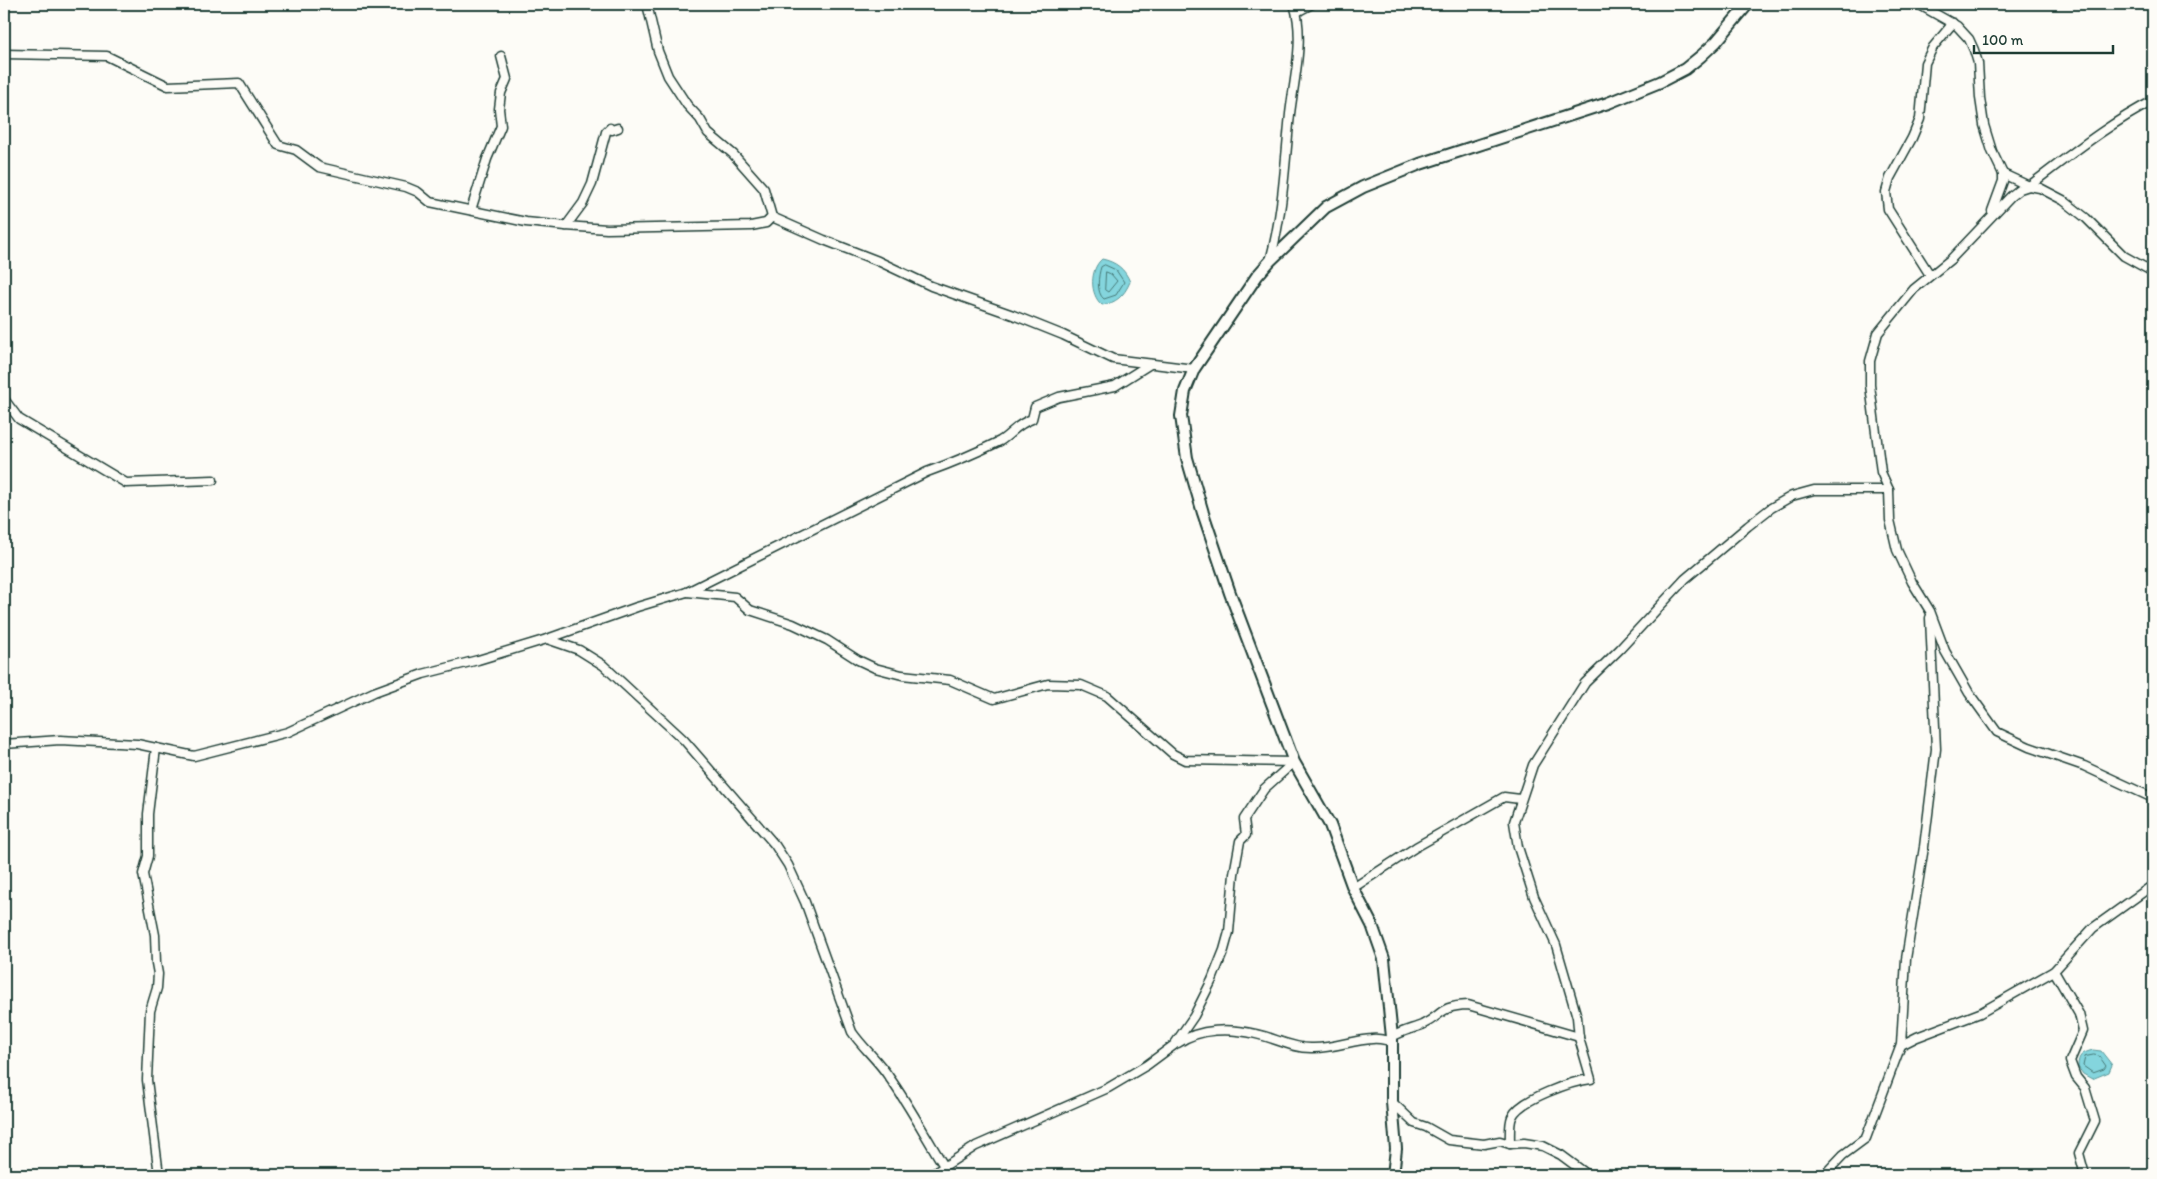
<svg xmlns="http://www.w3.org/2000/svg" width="2157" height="1179" viewBox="0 0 2157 1179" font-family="Itim,sans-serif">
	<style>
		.water { fill: #84d5dd; stroke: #5c9899 }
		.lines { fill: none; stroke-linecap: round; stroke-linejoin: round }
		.shore { stroke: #477a78; stroke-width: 1 }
		.street-casing { stroke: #1f3d34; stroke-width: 11 }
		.secondary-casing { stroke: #1f3d34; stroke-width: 14 }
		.street { stroke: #fdfcf7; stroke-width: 8 }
		.secondary { stroke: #fdfcf7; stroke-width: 10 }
	</style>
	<rect width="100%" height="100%" fill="#fdfcf7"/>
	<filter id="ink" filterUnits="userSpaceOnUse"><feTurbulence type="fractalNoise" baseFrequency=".02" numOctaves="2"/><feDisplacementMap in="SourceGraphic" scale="10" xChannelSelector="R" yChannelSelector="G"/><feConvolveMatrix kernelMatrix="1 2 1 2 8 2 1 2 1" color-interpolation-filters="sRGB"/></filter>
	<g filter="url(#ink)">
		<!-- water -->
		<g class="water">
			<path d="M1102,259C1116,262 1125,269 1130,282C1124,296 1116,303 1102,305C1089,294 1090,269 1102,259Z"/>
			<path d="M2093,1050L2101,1051L2112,1065L2109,1072L2092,1079L2083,1074L2078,1067C2078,1055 2082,1053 2093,1050Z"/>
		</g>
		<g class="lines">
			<!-- shore -->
			<g class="shore">
				<path d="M1105,265L1116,270L1124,282L1116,295L1104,299C1096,293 1098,276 1101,267Z"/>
				<path d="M1106,272L1111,274L1117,281L1108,292L1105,290Z"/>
				<path d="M2094,1055L2099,1056L2106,1066L2104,1069L2093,1073L2083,1066L2085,1057Z"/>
			</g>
			<!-- street casing -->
			<g class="street-casing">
				<g id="street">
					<path d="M647,4L658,51L668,76L687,105L700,119L708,133L733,154L764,189L772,217"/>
					<path d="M1918,4L1957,26L1969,39L1974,50L1978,63L1980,98L1984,125L1992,151L2003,174V181L1992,211"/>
					<path d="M1297,12L1312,4"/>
					<path d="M4,54L107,56L168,86L239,83L278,145L296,150L319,167L406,187L418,192L430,202L526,222L566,226L607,229L751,226L766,223L772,217L824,240L878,261L931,286L1013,315L1063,335L1113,359L1194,369"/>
					<path d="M2153,101C2108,124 2069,156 2029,186L2020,189L2011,196L1951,259L1914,289L1878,333L1870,361V385L1881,472L1889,490L1890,520L1897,550L1912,582L1930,611L1945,651L1969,693L1997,732L2029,747L2084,766L2153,798"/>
					<path d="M2003,174L2029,186L2040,188L2063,200L2086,218L2124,256L2153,272"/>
					<path d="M471,210L487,159L501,126L499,109L501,93L507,79L501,56"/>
					<path d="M566,226L583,203L592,184L606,132L610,128L612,130L618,128"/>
					<path d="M1270,261C1283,213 1285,163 1290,114C1294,79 1305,38 1294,4"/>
					<path d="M1930,275L1888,209L1886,192L1890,178L1912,138L1920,119L1925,63L1933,47L1953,23"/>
					<path d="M4,399L19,419L126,483L213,480"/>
					<path d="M687,592L735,597L750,610L793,624L827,640L858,660L875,668L902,675L950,680L994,699L1048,684L1081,685L1107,696L1173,754L1185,760L1294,762"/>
					<path d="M547,639L579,650L603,665L684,740L775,845L788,865L805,902L852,1032C863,1048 878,1060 889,1077C909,1105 926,1137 944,1166"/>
					<path d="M4,744L60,740L137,744L194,756L288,732L374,692L423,674L478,660L547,639L637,607L687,592L927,472C952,463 976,453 1000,441C1013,433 1015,425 1032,419L1035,407L1059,397L1115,386L1150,364"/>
					<path d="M156,748L148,814V856L143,874L155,935L156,963L158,974L157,988L150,1011L147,1080L159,1175"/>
					<path d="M1353,888L1416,847L1504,797L1520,799"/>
					<path d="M2054,971L2079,1014L2083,1031L2070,1061L2076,1077L2085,1088L2095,1121L2079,1153L2085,1175"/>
					<path d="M1392,1037C1402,1031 1412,1029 1422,1025C1443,1015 1439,1006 1468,1005L1579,1037"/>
					<path d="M1178,1043C1200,1028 1230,1028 1256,1034C1275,1038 1291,1048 1311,1048C1332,1049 1352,1040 1372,1039C1378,1038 1385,1040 1391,1041"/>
					<path d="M1901,1045L1917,1037L1980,1013L2054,971L2093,928L2153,885"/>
					<path d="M1392,1102L1414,1123L1426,1127L1449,1140L1484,1144L1500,1141L1510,1144L1524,1143L1543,1146L1561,1155L1588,1175"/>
					<path d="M1510,1144C1510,1136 1509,1124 1512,1117C1520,1099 1573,1081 1591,1079L1579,1038L1577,1017L1556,945L1534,897L1518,847L1514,822L1533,765L1585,683L1620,649L1685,579L1748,526L1771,508L1792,496L1814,490H1889"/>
					<path d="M931,1175L976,1146L1108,1088L1147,1065L1174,1045L1194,1016L1212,980L1224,950L1229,932L1234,874L1240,841L1246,835L1244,819L1264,789L1294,762"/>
					<path d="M1824,1175L1843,1155L1866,1138L1901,1045L1906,959L1924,847L1936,749L1930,618"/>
				</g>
			</g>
			<!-- secondary casing -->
			<g class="secondary-casing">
				<path id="secondary" d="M1393,1175L1396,1149L1392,1102V1037L1384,959L1372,925L1353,888L1330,825L1294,762L1230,593L1203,513L1187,458L1181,416L1185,391L1194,369L1257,276L1270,261L1326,207L1363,187L1420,164L1608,103L1660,82L1685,69L1701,56L1716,42L1748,4"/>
			</g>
			<!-- street -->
			<use href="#street" class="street"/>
			<!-- secondary -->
			<use href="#secondary" class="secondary"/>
		</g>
	</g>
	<!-- margin -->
	<rect width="2157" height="1179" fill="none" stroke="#fdfcf7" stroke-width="20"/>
	<rect x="10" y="10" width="2137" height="1159" fill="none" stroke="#1f3d34" stroke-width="2" filter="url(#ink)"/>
	<!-- scale -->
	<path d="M1974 45v8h139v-8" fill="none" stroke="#1f3d34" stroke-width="2.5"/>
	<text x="1982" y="45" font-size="15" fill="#1f3d34" stroke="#fdfcf7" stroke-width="4" paint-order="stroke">100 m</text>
</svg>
